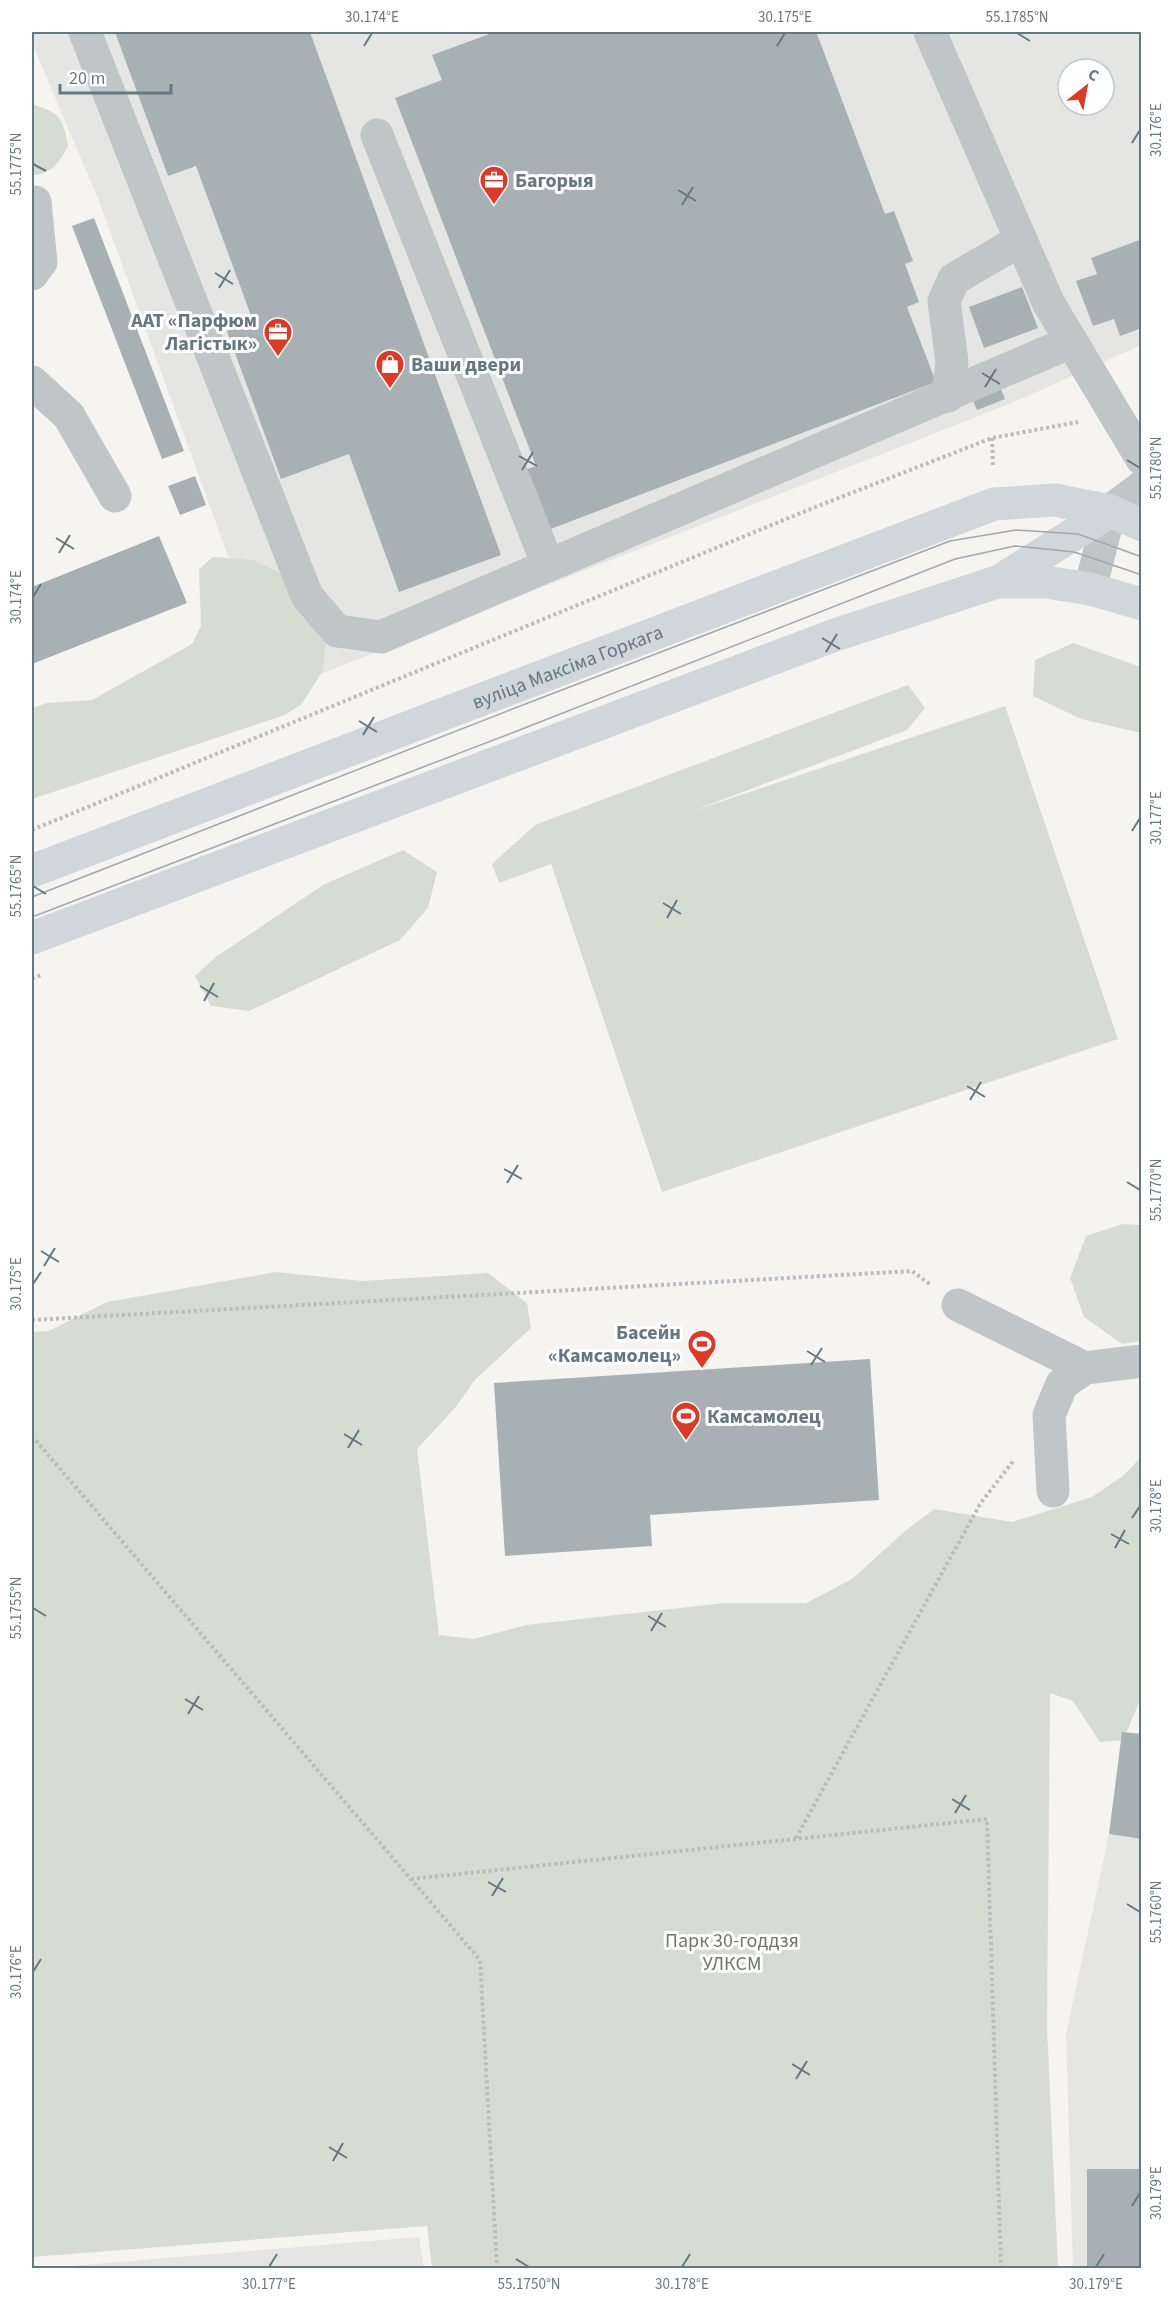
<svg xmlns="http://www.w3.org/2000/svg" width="1173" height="2300" viewBox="0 0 1173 2300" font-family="'Source Sans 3',sans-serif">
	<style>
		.built { fill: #e5e6e4; fill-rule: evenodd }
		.green { fill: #d7dcd2 }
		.building { fill: #a7b1b4 }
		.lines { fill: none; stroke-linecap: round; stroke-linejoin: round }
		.path { stroke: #babdbe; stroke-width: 4; stroke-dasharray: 3 3; stroke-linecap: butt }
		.minor { stroke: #c0c5c7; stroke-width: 33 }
		.major { stroke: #d1d6da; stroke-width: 33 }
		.tram { stroke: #a1a8ac; stroke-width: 1.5 }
		.ticks { fill: none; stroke: #647882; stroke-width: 2 }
		.labels { text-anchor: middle; stroke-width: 6; stroke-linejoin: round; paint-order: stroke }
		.poi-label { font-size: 20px; font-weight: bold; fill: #647882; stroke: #fff; text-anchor: start }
		.street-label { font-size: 20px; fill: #647882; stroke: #fff }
		.park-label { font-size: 20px; fill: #6a7963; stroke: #fff }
		.neatline { fill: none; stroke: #647882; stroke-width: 2 }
		.ticks-label { font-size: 15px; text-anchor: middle; fill: #647882 }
	</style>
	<rect width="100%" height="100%" fill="#f5f4f1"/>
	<!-- built -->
	<g class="built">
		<path d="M32,32H1141V345L1012,403L277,691L99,201L32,43ZM1068,69H1104V105H1068Z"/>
		<path d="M1109,1834L1141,1839V2268H1073L1066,2034Z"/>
		<path d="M419,2237L424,2268H48Z"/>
	</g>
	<!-- green -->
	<g class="green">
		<path d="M32,104C59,113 63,117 68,146C60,162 51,175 32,175Z"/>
		<path d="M213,557L253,560L289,577L326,631L323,670L302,704L285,715L32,799V708L47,703L92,700L192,644L201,626L199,569Z"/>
		<path d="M1073,643L1141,667V733L1081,719L1033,696L1035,660Z"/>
		<path d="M908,685L925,708L907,730L690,812L1005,706L1118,1039L662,1192L551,864L499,883L492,864L535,825Z"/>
		<path d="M403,850L437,872L428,908L400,940L249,1011L211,1006L195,976L217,956L323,885Z"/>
		<path d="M1123,1224L1141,1225L1142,1341L1122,1344L1084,1317L1070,1278L1086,1236Z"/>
		<path d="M276,1272L362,1281L488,1273L527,1303L531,1328L475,1380L454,1409L417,1449L439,1635L474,1639L526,1625L725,1603H806L852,1579L904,1532L934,1509L1012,1522L1092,1497L1123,1476L1141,1457L1142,1583L1139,1586L1142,1589L1141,1698L1123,1740L1100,1742L1073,1701L1050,1693L1047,2026L1058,2268H432L427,2226L32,2257V1332L49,1331L107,1302Z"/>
	</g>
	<!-- building -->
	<g class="building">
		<path d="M115,32H310L501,555L399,592L349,454L281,479L227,331L253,321L196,166L168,176Z"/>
		<path d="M495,32H822L817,34L885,214L894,211L913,261L905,264L919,302L907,307L936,382L548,530L525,470L536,466L395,98L442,80L432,55Z"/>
		<path d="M94,218L184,451L162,459L72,226Z"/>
		<path d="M1142,239V328L1120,336L1114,319L1093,326L1076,281L1097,274L1091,258Z"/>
		<path d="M1022,287L1038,328L984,348L969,307Z"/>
		<path d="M998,382L1005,399L977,410L970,394Z"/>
		<path d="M195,476L206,505L180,515L168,486Z"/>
		<path d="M159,536L187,603L32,664V587Z"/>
		<path d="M870,1359L879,1500L650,1515L652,1546L505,1556L494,1383Z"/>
		<path d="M1122,1732L1142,1734V1839L1109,1834Z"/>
		<rect x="1087" y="2169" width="55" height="99"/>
	</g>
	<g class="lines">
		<!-- path -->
		<g class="path">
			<path d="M992,438L993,465"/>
			<path d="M32,830L808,510L992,438L1078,422"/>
			<path d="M32,979L43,974"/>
			<path d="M32,1320L912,1271L931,1285"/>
			<path d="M32,1436L480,1960L497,2268"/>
			<path d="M796,1838L980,1504L1014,1460"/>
			<path d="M411,1879L987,1819L1001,2268"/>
		</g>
		<!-- minor -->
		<g class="minor">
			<path d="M85,32L307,596L337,631L381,637L1071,342"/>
			<path d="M930,32L1049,304L1142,459"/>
			<path d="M377,135L548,565"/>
			<path d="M32,274L41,262L35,202"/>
			<path d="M32,382L69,416L115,496"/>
			<path d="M948,396L952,362L944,301L954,279L1021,240"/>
			<path d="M1090,589L1110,511L1142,487"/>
			<path d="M958,1305L1085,1368"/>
			<path d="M1053,1491L1049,1415L1062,1384L1085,1368L1142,1361"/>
		</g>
		<!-- major -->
		<g class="major">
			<path d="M998,582L1110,511"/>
			<path id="s1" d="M32,871L994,504L1055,500L1110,511L1142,525"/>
			<path d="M32,938L835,635L997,582H1046L1090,589L1142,604"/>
		</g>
		<!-- tram -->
		<g class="tram">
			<path d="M32,897L515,708L950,541L1016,530L1078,534L1142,557"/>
			<path d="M32,917L517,731L955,559L1015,546L1074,552L1142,575"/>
		</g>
	</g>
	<!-- ticks -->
	<path class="ticks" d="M1017,33L1030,41M364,46L372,33M777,46L785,33M1132,143L1140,130M33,164L46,171M678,190L696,201M682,205L693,187M215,273L233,284M219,288L230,270M982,373L1000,384M985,387L996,369M519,456L537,466M1127,460L1140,468M522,470L533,452M56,538L74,549M59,553L70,535M33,597L41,584M822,638L840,649M826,652L837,634M359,721L377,732M363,735L374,717M1132,831L1140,818M33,886L46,894M663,903L681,914M667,918L677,900M200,986L218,997M204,1001L214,983M967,1086L985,1097M970,1100L981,1082M504,1169L522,1179M1127,1182L1140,1190M507,1183L518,1165M41,1251L59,1262M44,1266L55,1248M33,1284L41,1272M807,1351L825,1362M811,1365L822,1348M344,1434L362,1445M348,1448L359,1430M1132,1518L1140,1506M1111,1534L1129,1544M1115,1548L1125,1530M33,1608L46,1616M648,1616L666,1627M651,1631L662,1613M185,1699L203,1710M188,1714L199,1696M952,1799L970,1810M955,1813L966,1795M488,1882L506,1892M492,1896L503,1878M1127,1904L1140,1912M33,1972L41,1959M792,2064L810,2075M796,2079L807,2061M329,2147L347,2158M333,2161L343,2143M1132,2206L1140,2193M516,2259L529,2267M269,2267L277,2254M682,2267L690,2254M1096,2267L1104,2254"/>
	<!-- icons -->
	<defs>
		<g id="office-pin" transform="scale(1.5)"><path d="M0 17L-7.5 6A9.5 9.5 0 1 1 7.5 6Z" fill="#e13825" stroke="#fff"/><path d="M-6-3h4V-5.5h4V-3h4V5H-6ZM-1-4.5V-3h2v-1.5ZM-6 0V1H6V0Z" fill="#fff"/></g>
		<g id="shop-pin" transform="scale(1.5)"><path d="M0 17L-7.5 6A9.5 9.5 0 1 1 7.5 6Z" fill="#e13825" stroke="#fff"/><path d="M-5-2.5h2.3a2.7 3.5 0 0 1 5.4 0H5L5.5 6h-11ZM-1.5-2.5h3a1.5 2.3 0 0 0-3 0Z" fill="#fff"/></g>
		<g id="stadium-pin" transform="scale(1.5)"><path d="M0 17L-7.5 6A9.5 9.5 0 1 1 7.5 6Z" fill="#e13825" stroke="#fff"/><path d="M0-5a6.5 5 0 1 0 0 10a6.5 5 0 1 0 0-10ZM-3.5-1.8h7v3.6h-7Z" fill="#fff"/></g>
	</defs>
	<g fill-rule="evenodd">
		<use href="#office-pin" x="494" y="180"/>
		<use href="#office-pin" x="278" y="332"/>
		<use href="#shop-pin" x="390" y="364"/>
		<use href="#stadium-pin" x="702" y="1344"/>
		<use href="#stadium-pin" x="686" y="1416"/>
	</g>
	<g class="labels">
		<!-- poi labels -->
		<g class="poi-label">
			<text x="515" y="187">Багорыя</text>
			<text x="257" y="327" text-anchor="end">ААТ «Парфюм<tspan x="257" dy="23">Лагістык»</tspan></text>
			<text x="411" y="371">Ваши двери</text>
			<text x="681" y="1339" text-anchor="end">Басейн<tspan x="681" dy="23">«Камсамолец»</tspan></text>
			<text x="707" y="1423">Камсамолец</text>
		</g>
		<!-- street labels -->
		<g class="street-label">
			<text dy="7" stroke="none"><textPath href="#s1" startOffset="573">вуліца Максіма Горкага</textPath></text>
		</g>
		<!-- park labels -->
		<g class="park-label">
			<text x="732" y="1947">Парк 30-годдзя<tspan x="732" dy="23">УЛКСМ</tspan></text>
		</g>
	</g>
	<!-- border -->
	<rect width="1173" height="2300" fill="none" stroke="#ffffff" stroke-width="66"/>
	<!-- north arrow -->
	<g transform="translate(1086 87) rotate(31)"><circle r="28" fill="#ffffff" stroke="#c1c9cd" stroke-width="1.5"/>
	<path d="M0-4.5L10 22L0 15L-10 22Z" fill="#e13825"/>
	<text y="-9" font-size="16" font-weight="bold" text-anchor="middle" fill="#647882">С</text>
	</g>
	<!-- scale -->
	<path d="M60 84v9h111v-9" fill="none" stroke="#647882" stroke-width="3"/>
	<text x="69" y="84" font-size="18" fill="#647882" stroke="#ffffff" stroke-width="4.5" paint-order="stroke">20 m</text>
	<rect x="33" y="33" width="1107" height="2234" class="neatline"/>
	<g class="ticks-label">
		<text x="372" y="22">30.174°E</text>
		<text x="785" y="22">30.175°E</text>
		<text x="1017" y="22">55.1785°N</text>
		<text transform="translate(1156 130) rotate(-90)" y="5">30.176°E</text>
		<text transform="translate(16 164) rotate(-90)" y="5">55.1775°N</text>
		<text transform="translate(1156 468) rotate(-90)" y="5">55.1780°N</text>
		<text transform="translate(16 597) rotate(-90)" y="5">30.174°E</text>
		<text transform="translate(1156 818) rotate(-90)" y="5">30.177°E</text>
		<text transform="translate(16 886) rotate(-90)" y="5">55.1765°N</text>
		<text transform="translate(1156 1190) rotate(-90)" y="5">55.1770°N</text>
		<text transform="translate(16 1284) rotate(-90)" y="5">30.175°E</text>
		<text transform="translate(1156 1506) rotate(-90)" y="5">30.178°E</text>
		<text transform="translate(16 1608) rotate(-90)" y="5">55.1755°N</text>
		<text transform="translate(1156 1912) rotate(-90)" y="5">55.1760°N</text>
		<text transform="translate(16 1972) rotate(-90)" y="5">30.176°E</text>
		<text transform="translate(1156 2193) rotate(-90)" y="5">30.179°E</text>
		<text x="269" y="2289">30.177°E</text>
		<text x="529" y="2289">55.1750°N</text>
		<text x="682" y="2289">30.178°E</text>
		<text x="1096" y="2289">30.179°E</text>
	</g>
</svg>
